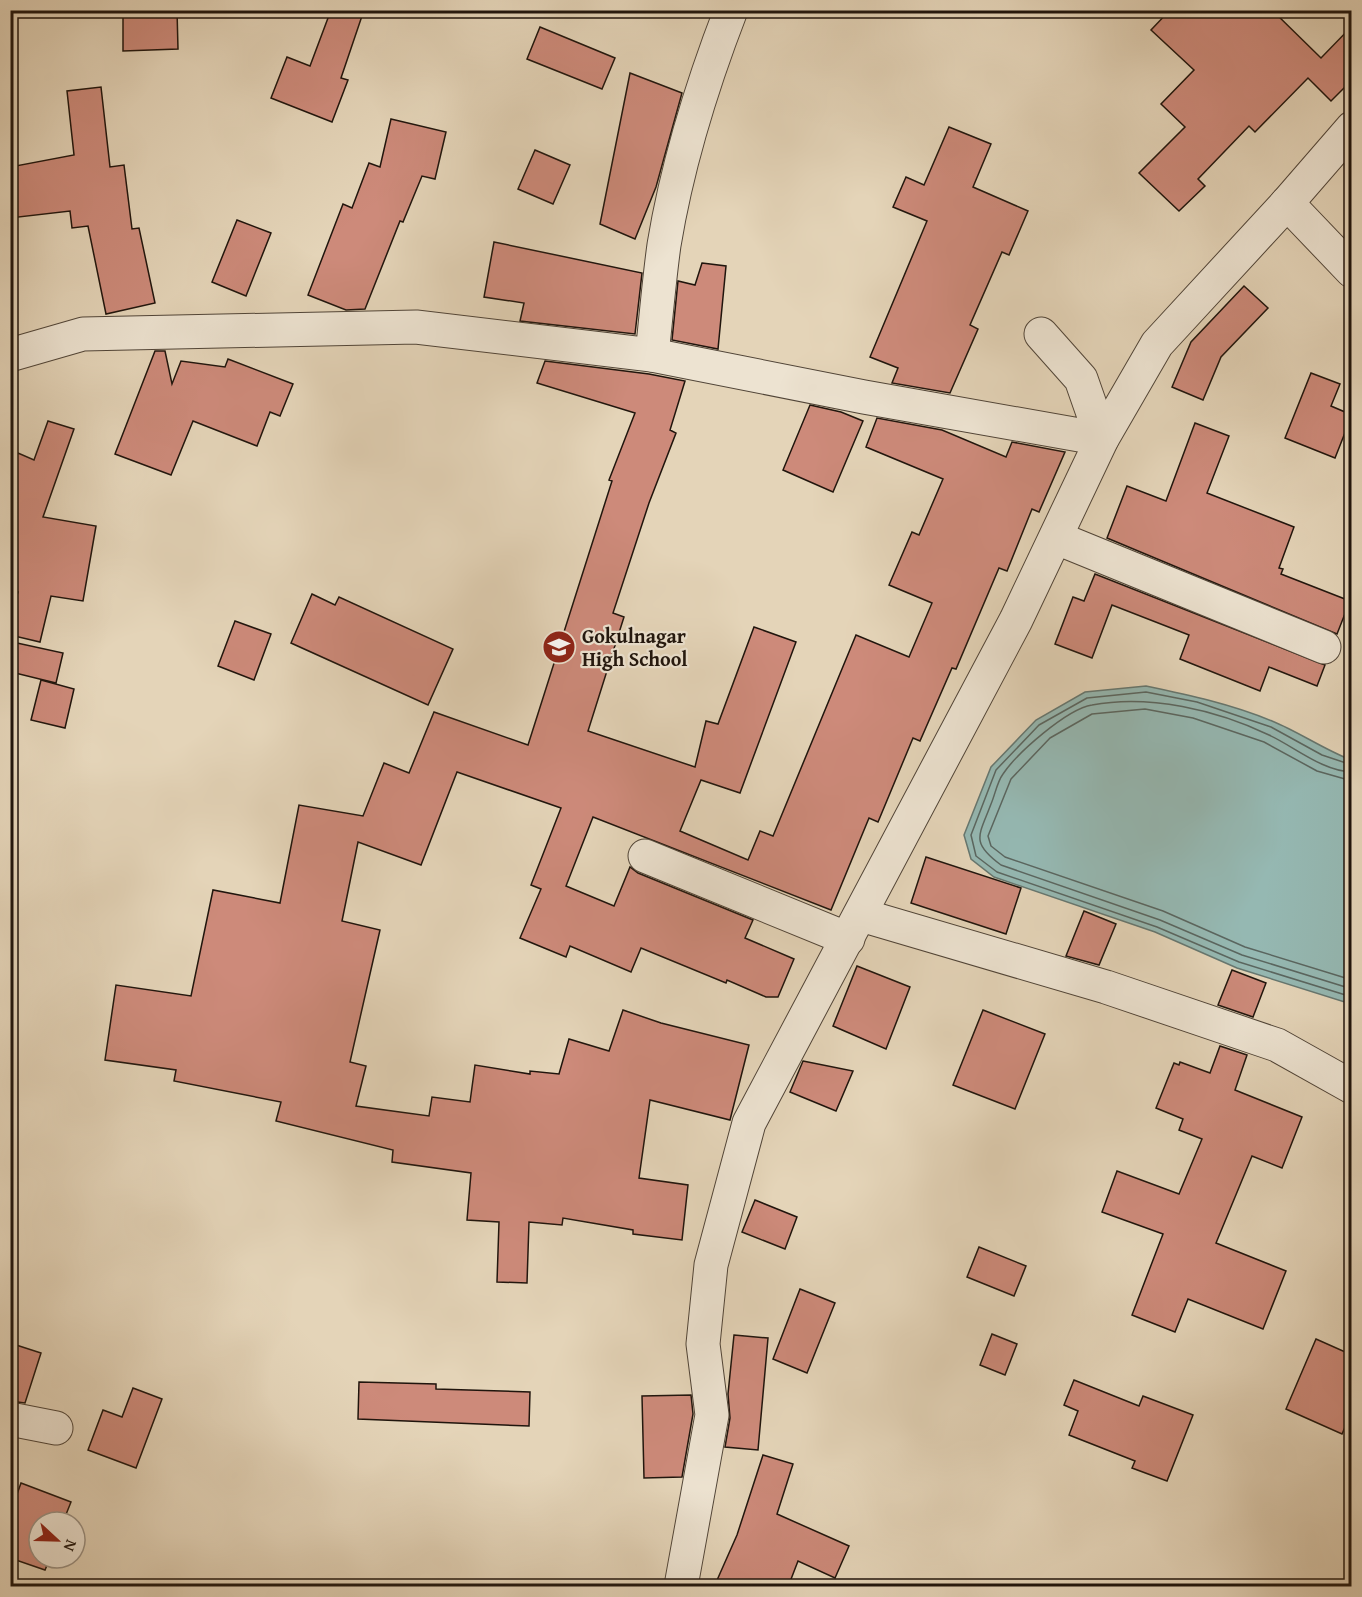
<svg xmlns="http://www.w3.org/2000/svg" width="1362" height="1597" viewBox="0 0 1362 1597" font-family="'Gentium Book Plus',serif">
	<style>
		.water { fill: #95b8b2; stroke: #667770; stroke-width: 1.5 }
		.lines { fill: none; stroke-linecap: round; stroke-linejoin: round }
		.shore { stroke: #5a6660; stroke-width: 1.5 }
		.building { fill: #cd8a7a; stroke: #20150d; stroke-width: 1.5 }
		.minor-casing { stroke: #514538; stroke-width: 35 }
		.minor { stroke: #ede3d1; stroke-width: 33 }
		.labels { text-anchor: middle; stroke-width: 4.5; stroke-linejoin: round; paint-order: stroke }
		.poi-label { font-size: 20px; font-weight: bold; fill: #20150d; stroke: #ede3d1; text-anchor: start }
	</style>
	<rect width="100%" height="100%" fill="#e4d4b8"/>
	<filter id="stains"><feTurbulence type="fractalNoise" baseFrequency=".00333" numOctaves="4"/><feColorMatrix values="0 0 0 0 .2 0 0 0 0 .09 0 0 0 0 .02 0 0 0 .5 -.17"/></filter>
	<radialGradient id="worn" r=".72"><stop offset=".6" stop-color="#630" stop-opacity="0"/><stop offset="1" stop-color="#630" stop-opacity=".3"/></radialGradient>
	<!-- water -->
	<path class="water" d="M1146,686C1189,695 1231,704 1272,721C1299,732 1323,749 1351,760V1004L1237,968L1155,932L994,877L971,859L964,835L991,767L1036,720L1085,692Z"/>
	<g class="lines">
		<!-- shore -->
		<g class="shore">
			<path d="M1352,765L1322,755L1271,727L1197,702L1146,692L1087,698L1039,725L996,770L971,835L976,856L997,872L1157,927L1239,962L1352,997"/>
			<path d="M1352,772C1322,771 1295,747 1269,735C1217,710 1149,694 1092,705C1067,709 1017,753 1003,774C997,782 995,795 991,804C979,836 970,842 1001,865L1160,920L1242,955L1352,989"/>
			<path d="M1352,781L1317,771L1264,742L1193,718L1145,709L1092,714L1050,738L1011,779L988,836L991,846L1005,857L1163,911L1245,947L1352,980"/>
		</g>
	</g>
	<!-- building -->
	<g class="building">
		<path d="M123,10H177L178,49L123,51Z"/>
		<path d="M331,10H364L341,78L348,80L332,122L271,98L287,57L310,66Z"/>
		<path d="M1170,10H1272L1321,58L1352,26V80L1331,101L1308,78L1255,132L1249,126L1198,179L1205,186L1179,211L1139,173L1185,127L1161,104L1194,70L1151,30Z"/>
		<path d="M540,27L615,58L602,89L527,59Z"/>
		<path d="M630,73L682,93L656,187L635,239L600,224Z"/>
		<path d="M101,87L110,167L124,165L132,229L139,228L155,303L106,314L88,226L72,228L70,211L10,218V167L74,155L67,91Z"/>
		<path d="M391,119L446,132L435,179L422,176L403,222L400,221L365,309L346,310L308,295L343,204L352,208L369,163L380,167Z"/>
		<path d="M949,127L991,144L973,187L1028,211L1009,255L1002,252L970,325L978,329L950,393L892,383L898,368L870,357L927,221L893,207L906,177L924,185Z"/>
		<path d="M535,150L570,165L553,204L518,189Z"/>
		<path d="M237,220L271,233L246,296L212,282Z"/>
		<path d="M494,242L642,273L635,334L520,321L524,303L484,297Z"/>
		<path d="M702,263L726,266L718,349L672,340L678,281L695,285Z"/>
		<path d="M1244,286L1268,308L1221,357L1203,400L1172,387L1191,342Z"/>
		<path d="M155,351H165L172,384L181,361L225,367L228,359L293,384L280,416L270,412L257,446L193,421L171,475L115,454Z"/>
		<path d="M545,361L649,374L685,381L670,430L676,433L649,503L613,613L624,617L588,731L695,767L706,721L718,724L754,627L796,642L740,793L701,780L680,831L748,860L760,831L773,836L856,635L909,657L932,603L889,585L912,532L919,535L943,479L866,447L877,418L942,430L1006,457L1012,442L1065,452L1039,512L1032,509L1007,571L999,568L956,669L952,668L920,741L913,738L878,822L869,818L831,910L593,817L566,886L614,906L630,867L638,873L753,920L745,938L794,959L778,997H766L727,980L726,983L641,948L631,972L570,946L566,957L520,938L541,889L531,885L561,808L457,772L421,865L358,842L342,921L380,930L350,1062L366,1066L356,1106L429,1116L432,1097L470,1102L475,1065L530,1074V1071L559,1074L569,1039L609,1051L623,1010L661,1023L749,1045L730,1120L650,1100L639,1178L688,1185L682,1240L633,1234V1230L563,1218L562,1225L529,1222L527,1283L497,1282L499,1222L467,1220L471,1173L392,1162L393,1150L276,1121L281,1102L174,1081L176,1070L105,1060L116,985L191,996L213,890L280,903L299,805L363,816L384,763L409,773L434,712L528,745L612,481L609,480L635,413L537,383Z"/>
		<path d="M1311,373L1340,384L1331,406L1352,415L1335,458L1285,438Z"/>
		<path d="M810,405L841,412L863,421L833,492L783,470Z"/>
		<path d="M48,421L74,429L43,517L96,526L83,601L51,596L40,642L10,635V620L18,592L10,589V472L18,453L34,460Z"/>
		<path d="M1195,423L1229,436L1207,493L1294,527L1279,568L1283,569L1281,574L1350,601L1337,634L1107,538L1127,486L1166,501Z"/>
		<path d="M1095,574L1325,665L1317,686L1269,667L1260,691L1180,659L1189,635L1112,605L1092,658L1055,644L1073,597L1084,601Z"/>
		<path d="M312,594L335,605L339,597L453,649L428,705L291,643Z"/>
		<path d="M235,621L271,634L254,680L218,666Z"/>
		<path d="M17,643L63,653L56,683L11,672Z"/>
		<path d="M41,680L74,689L65,728L31,720Z"/>
		<path d="M926,857L1021,888L1006,934L911,903Z"/>
		<path d="M1084,911L1116,924L1099,965L1066,956Z"/>
		<path d="M857,966L910,987L886,1049L833,1026Z"/>
		<path d="M1232,970L1266,983L1253,1017L1218,1005Z"/>
		<path d="M983,1010L1045,1034L1015,1109L953,1085Z"/>
		<path d="M1220,1046L1247,1055L1235,1090L1302,1117L1282,1168L1252,1156L1216,1243L1286,1271L1263,1329L1188,1299L1175,1332L1132,1315L1163,1234L1102,1212L1117,1171L1179,1194L1202,1139L1179,1130L1183,1119L1156,1108L1174,1063L1179,1065L1180,1062L1210,1073Z"/>
		<path d="M803,1061L853,1071L836,1111L790,1092Z"/>
		<path d="M755,1200L797,1217L785,1249L742,1232Z"/>
		<path d="M979,1247L1026,1266L1014,1296L967,1277Z"/>
		<path d="M800,1289L835,1303L807,1373L773,1359Z"/>
		<path d="M992,1334L1017,1344L1005,1375L980,1365Z"/>
		<path d="M734,1335L768,1338L758,1450L725,1447L730,1418L728,1394Z"/>
		<path d="M1316,1339L1352,1355V1411L1342,1434L1286,1409Z"/>
		<path d="M10,1343L41,1353L25,1403L10,1401Z"/>
		<path d="M1074,1380L1139,1406L1143,1396L1193,1415L1167,1481L1132,1468L1135,1461L1069,1435L1078,1411L1064,1405Z"/>
		<path d="M359,1382L436,1384V1389L530,1392L529,1426L358,1419Z"/>
		<path d="M133,1388L162,1399L136,1468L88,1450L103,1410L122,1417Z"/>
		<path d="M691,1395L693,1414L682,1477L644,1478L642,1396Z"/>
		<path d="M763,1455L793,1464L777,1514L849,1546L835,1578L798,1561L788,1587H714L737,1535Z"/>
		<path d="M21,1483L71,1502L63,1522H39V1558H50L45,1570L10,1558V1514Z"/>
	</g>
	<g class="lines">
		<!-- minor casing -->
		<g class="minor-casing">
			<g id="minor">
				<path d="M1287,203L1352,271"/>
				<path d="M10,355L83,334L416,327L652,355L864,397L1102,439L1081,379L1041,334"/>
				<path d="M652,355C656,318 659,281 664,245C677,166 702,85 731,10"/>
				<path d="M1057,538L1324,647"/>
				<path d="M645,856L848,939"/>
				<path d="M861,915L1106,987L1277,1045L1352,1087"/>
				<path d="M10,1419L56,1428"/>
				<path d="M681,1586L712,1415L703,1344L711,1265L749,1123L1016,620L1102,439L1157,344L1287,203L1352,128"/>
			</g>
		</g>
		<!-- minor -->
		<use href="#minor" class="minor"/>
	</g>
	<!-- icons -->
	<defs>
		<g id="school-disc" transform="scale(1.725)"><circle r="9.5" fill="#8f2418" stroke="#ede3d1"/><path d="M0-5L7-2L0 1L-7-2ZM-4 1L0 2.5L4 1V4Q0 6-4 4Z" fill="#fff"/></g>
	</defs>
	<g fill-rule="evenodd">
		<use href="#school-disc" x="559" y="647"/>
	</g>
	<g class="labels">
		<!-- poi labels -->
		<g class="poi-label">
			<text x="582" y="643">Gokulnagar<tspan x="582" dy="23">High School</tspan></text>
		</g>
	</g>
	<!-- margin -->
	<rect width="1362" height="1597" fill="none" stroke="#e4d4b8" stroke-width="36"/>
	<rect x="12" y="12" width="1338" height="1573" fill="none" stroke="#20150d" stroke-width="3"/>
	<rect x="18" y="18" width="1326" height="1561" fill="none" stroke="#20150d" stroke-width="1.5"/>
	<!-- north arrow -->
	<g transform="translate(57 1540) rotate(112)"><circle r="28" fill="#ede3d1" stroke="#9b9183" stroke-width="1.5"/>
	<path d="M0-4.5L10 22L0 15L-10 22Z" fill="#8f2418"/>
	<text y="-9" font-size="16" font-weight="bold" text-anchor="middle" fill="#20150d">N</text>
	</g>
	<rect width="100%" height="100%" filter="url(#stains)"/>
	<rect width="100%" height="100%" fill="url(#worn)"/>
</svg>
